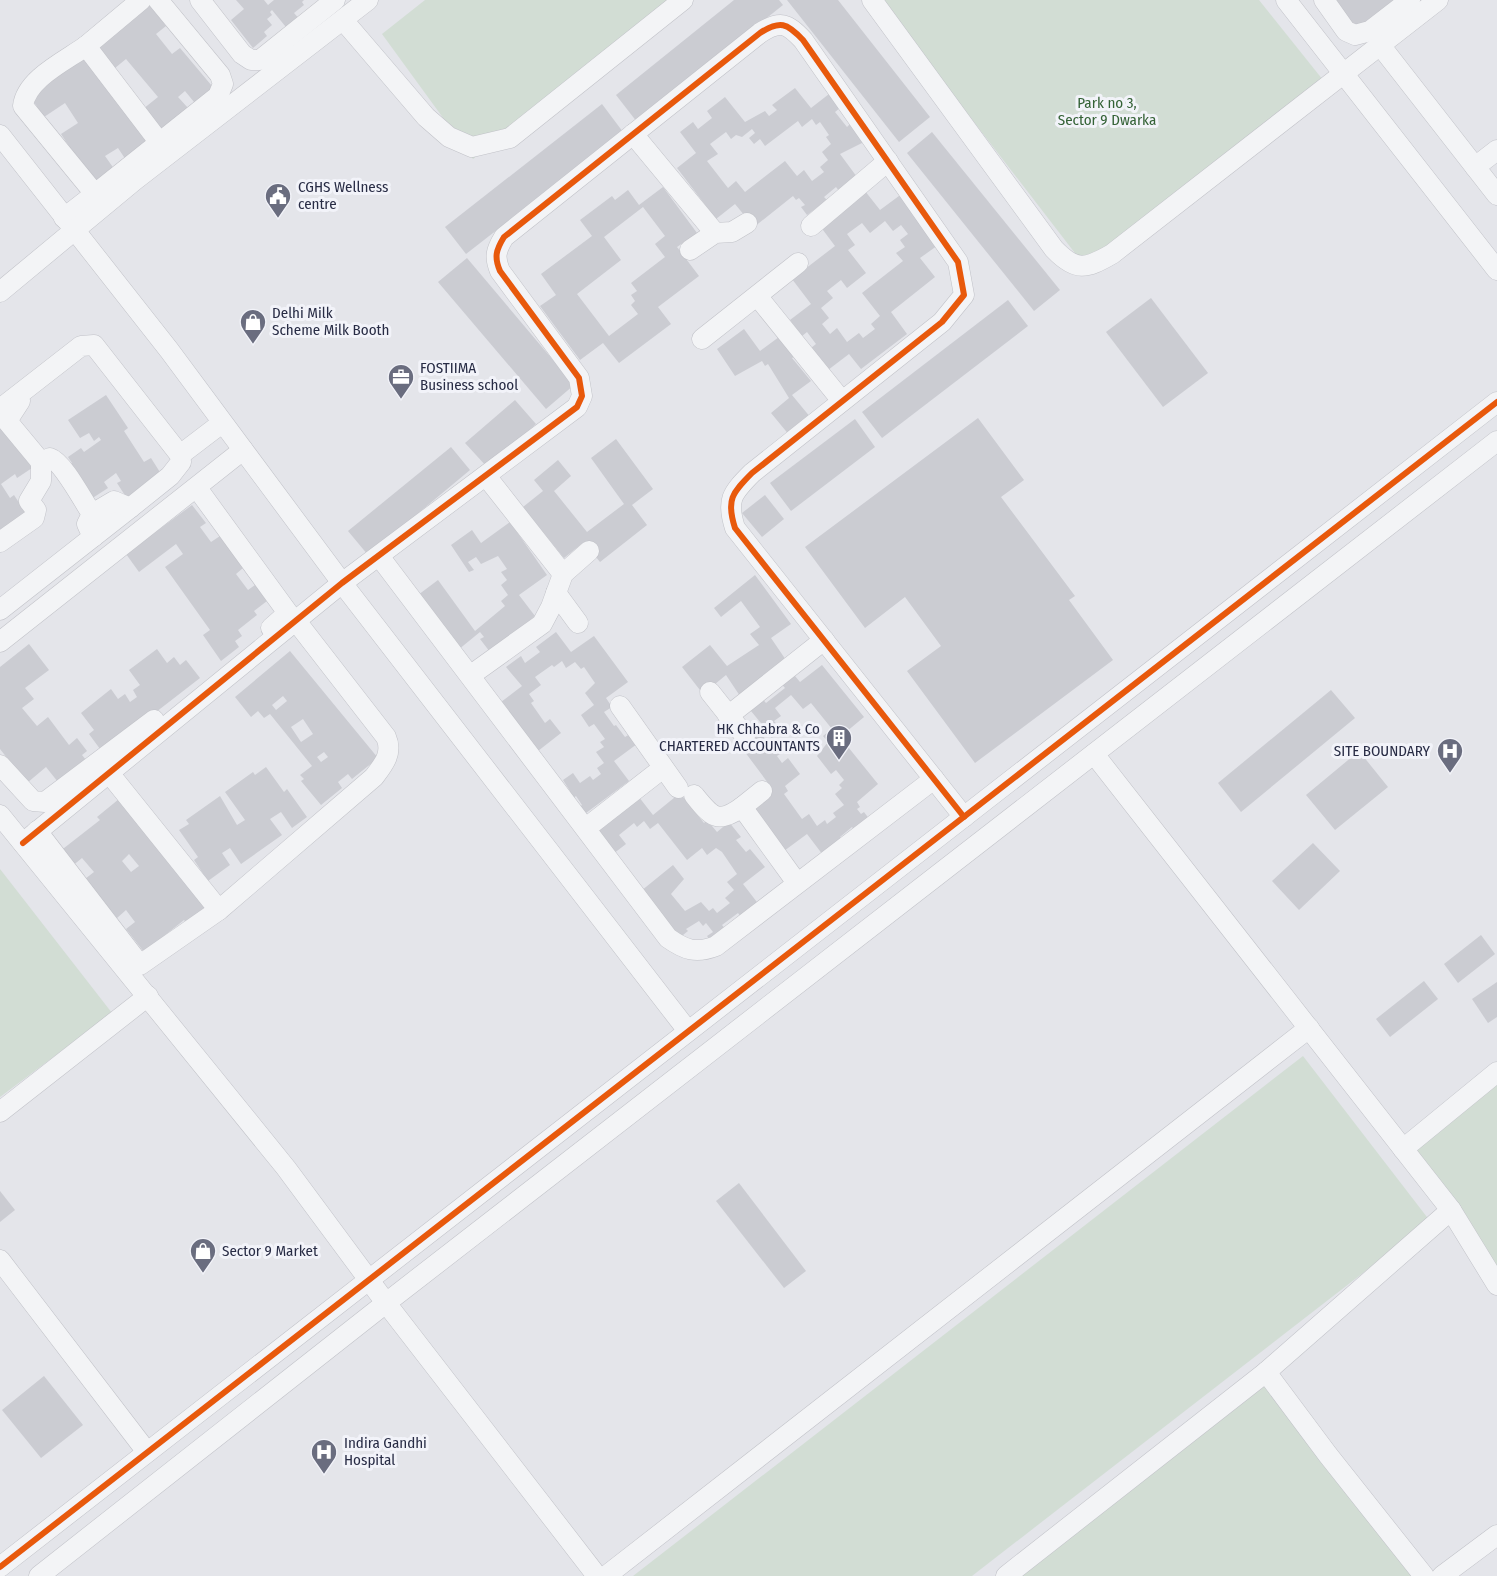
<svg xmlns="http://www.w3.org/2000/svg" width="1497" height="1576" viewBox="0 0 1497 1576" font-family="'Fira Sans Condensed',sans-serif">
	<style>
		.green { fill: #d2ddd4 }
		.building { fill: #cbccd2; fill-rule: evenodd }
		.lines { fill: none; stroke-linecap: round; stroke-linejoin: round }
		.minor-casing { stroke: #c1c2c8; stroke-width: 21 }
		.minor { stroke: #f3f4f6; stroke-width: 20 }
		.cycleway-casing { stroke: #f2f3f9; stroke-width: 10 }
		.cycleway { stroke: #e8590c; stroke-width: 6 }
		.labels { text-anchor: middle; stroke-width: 6; stroke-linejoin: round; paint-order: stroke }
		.park-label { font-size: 15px; fill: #346236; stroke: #f2f3f9 }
		.poi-label { font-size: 15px; fill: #282c45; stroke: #f2f3f9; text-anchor: start }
	</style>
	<rect width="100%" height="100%" fill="#e4e5ea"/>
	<!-- green -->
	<g class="green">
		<path d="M425,0H680L473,159L382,34Z"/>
		<path d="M880,0H1259L1323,80L1088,270Z"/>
		<path d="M0,869L112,1013L0,1097Z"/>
		<path d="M1303,1056L1430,1221L972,1576H633Z"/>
		<path d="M1497,1074V1287L1403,1149Z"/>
		<path d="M1266,1372L1425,1576H1010Z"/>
	</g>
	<!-- building -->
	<g class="building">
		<path d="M145,0L166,26L156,34L172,54L180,48L217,92L199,108L185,91L178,97L188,108L163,133L143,109L158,97L126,59L115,68L96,45Z"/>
		<path d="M236,0H264L268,5L274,0H304L302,2L304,5L294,13L302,22L290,32L272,10L270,12L272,15L267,19L272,25L264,32L267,36L253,48L231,20L244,9Z"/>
		<path d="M734,0H779L783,5L637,122L616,95Z"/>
		<path d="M787,0H838L930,117L899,142Z"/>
		<path d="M1335,0H1398L1356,30Z"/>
		<path d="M88,53L149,144L126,160L118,148L105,156L117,173L96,187L61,134L78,123L65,103L44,117L28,93Z"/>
		<path d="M795,88L811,108L829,94L840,108L835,112L847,127L851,123L866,141L840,154L857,177L839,191L836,187L824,197L827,200L807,215L801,207L805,205L799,198L796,200L793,196L754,227L735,204L716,219L677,168L696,153L680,132L693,122L698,129L712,118L707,111L725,97L745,122L765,111L769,116L777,110L772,105ZM812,119L816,125L820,122L829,135L826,137L831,144L822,152L828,160L820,167L824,172L812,181L804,170L797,176L785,161L745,192L736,181L728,188L707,161L718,154L710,144L726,132L731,139L736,135L742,137L752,129L755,133L749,138L754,144L760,139L765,146L798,121L802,127Z"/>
		<path d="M602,104L623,132L466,254L445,227Z"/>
		<path d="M932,132L1060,290L1034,311L907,153Z"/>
		<path d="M663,187L697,233L677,247L699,276L658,307L671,324L619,363L603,343L580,360L540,306L556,295L541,274L592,236L580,220L612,196L615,200L628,190L639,205ZM643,207L665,236L655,244L665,257L631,283L637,291L631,295L635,301L631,305L638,314L609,336L577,294L621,260L604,237Z"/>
		<path d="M865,191L880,210L903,193L941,243L920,258L935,277L891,312L907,334L861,369L849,354L828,370L811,348L816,344L807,332L802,336L790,320L811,304L792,279L835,246L820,226ZM885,221L893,231L901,225L908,234L900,240L905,247L896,253L903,261L862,293L880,316L871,324L875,329L863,338L859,333L847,342L837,328L830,334L822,324L829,318L821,308L833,298L827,291L841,280L847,288L866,273L848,250L855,245L847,234L862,223L870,233Z"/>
		<path d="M467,258L574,385L546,409L438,282Z"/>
		<path d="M1151,298L1208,373L1163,407L1106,332Z"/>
		<path d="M1008,300L1028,326L882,438L862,412Z"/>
		<path d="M744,329L760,351L779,337L794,357L792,358L811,381L792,395L811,418L790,436L771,413L789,398L768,364L765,366L762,361L735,376L717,349Z"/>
		<path d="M106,395L128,428L124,431L144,462L151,458L163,477L128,500L117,483L121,481L116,473L104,482L108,488L91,499L69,465L72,463L68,457L81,448L84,452L101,440L99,437L94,441L89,433L80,438L68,420Z"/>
		<path d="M515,400L536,424L487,467L465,443Z"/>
		<path d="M978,418L1024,480L1001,497L1075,596L1069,600L1113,660L975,763L907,671L941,646L905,597L865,628L805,547Z"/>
		<path d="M855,419L875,447L791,511L770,483Z"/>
		<path d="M4,426L32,468L17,478L15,474L1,484L10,498L14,495L27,515L0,536V429Z"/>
		<path d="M616,439L653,489L632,505L647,525L600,562L584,542L564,558L523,507L543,491L534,480L558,460L571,476L554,491L587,532L624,504L591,458Z"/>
		<path d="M451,447L470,470L368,555L348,531Z"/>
		<path d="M765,495L784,519L762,537L742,513Z"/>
		<path d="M192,505L206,523L200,527L211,542L220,536L243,568L236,574L248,590L255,585L267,601L254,611L257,615L238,630L242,636L235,641L239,647L221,661L203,635L210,630L165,567L183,554L176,544L139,572L126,554Z"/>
		<path d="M510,522L547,575L519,595L535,616L490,652L480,639L484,637L480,632L458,650L418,595L438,580L475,631L505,606L501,601L508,595L501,585L507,580L501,572L507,569L498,556L481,564L476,557L468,562L474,570L469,572L451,545L472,530L481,543Z"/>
		<path d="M755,575L791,624L771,638L788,663L740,696L726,675L703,694L682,667L710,645L727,666L759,645L750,634L760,627L741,601L721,617L714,608Z"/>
		<path d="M556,632L571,652L594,636L628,682L606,698L612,707L604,712L614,726L616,725L625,737L630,734L637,744L614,761L629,781L582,816L577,809L582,805L576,796L571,800L566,793L570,791L563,780L573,773L580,783L590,776L593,780L601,774L597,768L604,763L596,752L604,747L600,742L605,739L594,724L589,727L581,715L594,705L585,693L595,683L584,667L581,669L575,662L566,668L562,661L554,667L552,665L535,677L541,685L529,694L534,701L531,703L545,723L550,719L561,733L538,751L501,702L522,686L506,667L521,656L525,663L540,652L536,647Z"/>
		<path d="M29,644L49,670L25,688L34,699L22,708L37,726L48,717L69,745L77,738L87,751L82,755L90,765L62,787L46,767L27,783L0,749V667Z"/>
		<path d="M157,649L167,663L174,657L180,665L186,660L200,678L103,753L89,734L94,730L81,713L111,689L118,699L125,694L130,702L137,697L133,690L140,685L129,670Z"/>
		<path d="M290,651L378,758L352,779L348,774L338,782L342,788L321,805L301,781L304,779L300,775L312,766L270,714L264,718L258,711L251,717L235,697ZM283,696L287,701L276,710L272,705ZM303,719L313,734L301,742L291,727ZM324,752L328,757L321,762L317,757Z"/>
		<path d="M822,665L864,717L840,737L878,784L857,802L860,807L857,809L861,814L864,812L873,824L858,835L852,827L840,837L846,845L826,859L807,834L784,851L749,804L771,787L739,744L758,730L767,741L772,737L783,752L777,756L782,763L788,758L800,774L785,786L788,791L784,794L802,819L809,814L817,826L825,820L827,824L836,817L833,813L844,805L835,794L842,788L839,785L844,780L836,770L831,774L817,756L828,742L823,736L832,729L811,703L803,709L791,695L775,708L781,716L774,721L779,727L770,734L746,705L759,695L766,703L785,688L778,680L790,670L800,682Z"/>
		<path d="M1331,690L1355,718L1241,812L1218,783Z"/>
		<path d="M1359,751L1388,787L1335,830L1306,795Z"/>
		<path d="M266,767L284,792L287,789L307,817L292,828L281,812L270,819L282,835L241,864L230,848L222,853L230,865L208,881L194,860L198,857L179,830L189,824L186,820L220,796L237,825L245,820L225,792L253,772L255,775Z"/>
		<path d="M635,792L653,815L680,793L704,823L707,820L717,832L729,822L741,837L736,840L746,852L750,849L765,867L743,884L760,906L743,920L738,913L722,925L728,932L713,944L707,936L713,932L706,923L703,926L699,921L686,929L688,931L678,939L641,891L673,865L684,879L671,894L685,911L701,902L709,911L713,908L717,913L730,903L725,898L734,890L727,882L737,874L722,852L716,848L707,855L702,848L687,860L658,823L650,829L644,821L637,827L634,823L619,835L626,844L613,854L592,827Z"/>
		<path d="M119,799L209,911L190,927L184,920L144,952L126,929L135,922L126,910L117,918L85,879L94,872L82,858L71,867L59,852L100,820L97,817ZM129,854L139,866L131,872L122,861Z"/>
		<path d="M1313,843L1340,871L1299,910L1272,881Z"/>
		<path d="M1481,935L1495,954L1458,983L1444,964Z"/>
		<path d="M1424,981L1438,999L1390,1037L1376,1019Z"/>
		<path d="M1497,982V1017L1488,1023L1472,999Z"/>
		<path d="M739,1183L806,1271L784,1288L716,1201Z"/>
		<path d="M0,1191L15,1210L0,1222Z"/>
		<path d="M44,1376L83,1425L41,1458L2,1410Z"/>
	</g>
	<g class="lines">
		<!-- minor casing -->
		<g class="minor-casing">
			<g id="minor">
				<path d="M141,0L86,46L160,143"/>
				<path d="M200,0L242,54L251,60H260L335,0"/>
				<path d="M872,0L1054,249C1076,272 1086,269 1112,254L1438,0"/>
				<path d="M1286,0L1497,270"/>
				<path d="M1324,0L1346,31L1355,35L1370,31L1410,0"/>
				<path d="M343,20L426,117L449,137L472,147L510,138L683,0"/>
				<path d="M1380,45L1497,195"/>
				<path d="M86,46C65,61 26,79 23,106L95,194L218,96L223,84L220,75L158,0"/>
				<path d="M633,134L715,233"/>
				<path d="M0,135L169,350L342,583L688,1031"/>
				<path d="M1475,167L1497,150"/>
				<path d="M64,218L95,194"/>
				<path d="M811,226L888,161"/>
				<path d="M690,250L715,233L732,232L747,223"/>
				<path d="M0,292L135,180L368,0"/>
				<path d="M758,297L842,401"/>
				<path d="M702,339L798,263"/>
				<path d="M0,409L81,346L94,345L180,455L181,462L170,476L130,508L0,610"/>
				<path d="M180,455L222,423"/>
				<path d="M41,462L50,458C63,462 83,501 92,514L87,524L93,537"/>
				<path d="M486,476L563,574"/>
				<path d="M197,488L288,613L271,628"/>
				<path d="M92,514L114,501L130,508"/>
				<path d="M0,542L34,518L36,510L29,501L41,481V462L7,421L20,401"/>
				<path d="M379,556L668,938C685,950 696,954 716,946L934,779"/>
				<path d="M556,593L578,623"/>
				<path d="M0,642L243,450"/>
				<path d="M471,675L542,624L551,607L563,574L589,551"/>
				<path d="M710,692L745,736"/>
				<path d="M620,706L678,788"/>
				<path d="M728,716L824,640"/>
				<path d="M1094,754L1451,1210L1497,1285"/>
				<path d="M0,765L33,801L45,802L154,720"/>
				<path d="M109,773L219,910L374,777C384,764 393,753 386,737L296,621"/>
				<path d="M694,795C711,816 717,825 742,807L797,883"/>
				<path d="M742,807L762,791"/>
				<path d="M0,815L286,1168L386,1303L597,1576"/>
				<path d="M586,828L663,768"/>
				<path d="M37,831L140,965L219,910"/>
				<path d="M23,843L342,583L577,407L582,396L579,378L500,271C494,257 496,250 504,237L760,33C780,20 787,23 803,40L958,262L964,295L942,322L752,473C732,493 726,500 735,528L964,817"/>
				<path d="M0,1112L148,996"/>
				<path d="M1403,1149L1497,1072"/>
				<path d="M0,1260L147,1452"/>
				<path d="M1266,1372L1328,1455L1424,1576"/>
				<path d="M0,1567L1497,402"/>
				<path d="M39,1576L386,1303L1497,441"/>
				<path d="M606,1576L1309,1028"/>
				<path d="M1006,1576L1266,1372L1451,1210"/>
				<path d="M1442,1576L1497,1535"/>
			</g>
		</g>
		<!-- minor -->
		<use href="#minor" class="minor"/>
		<!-- cycleway casing -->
		<g class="cycleway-casing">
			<g id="cycleway">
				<path d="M23,843L342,583L577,407L582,396L579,378L500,271C494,257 496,250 504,237L760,33C780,20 787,23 803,40L958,262L964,295L942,322L752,473C732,493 726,500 735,528L964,817"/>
				<path d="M0,1567L1497,402"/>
			</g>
		</g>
		<!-- cycleway -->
		<use href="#cycleway" class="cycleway"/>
	</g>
	<!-- icons -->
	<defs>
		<g id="civic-pin" transform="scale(1.35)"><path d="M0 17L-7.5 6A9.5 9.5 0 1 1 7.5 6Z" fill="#6a6d7f" stroke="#f2f3f9"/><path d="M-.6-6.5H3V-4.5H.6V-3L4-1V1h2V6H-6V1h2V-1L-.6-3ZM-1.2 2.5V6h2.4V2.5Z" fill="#fff"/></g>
		<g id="shop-pin" transform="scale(1.35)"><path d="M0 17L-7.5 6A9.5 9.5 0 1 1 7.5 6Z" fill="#6a6d7f" stroke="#f2f3f9"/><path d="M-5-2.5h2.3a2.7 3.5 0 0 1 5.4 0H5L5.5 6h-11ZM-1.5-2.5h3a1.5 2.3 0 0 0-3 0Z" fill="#fff"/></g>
		<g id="office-pin" transform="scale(1.35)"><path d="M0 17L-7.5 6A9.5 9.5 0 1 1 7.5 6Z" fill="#6a6d7f" stroke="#f2f3f9"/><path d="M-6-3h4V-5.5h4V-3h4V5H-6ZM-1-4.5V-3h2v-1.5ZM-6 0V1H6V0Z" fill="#fff"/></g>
		<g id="building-pin" transform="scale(1.35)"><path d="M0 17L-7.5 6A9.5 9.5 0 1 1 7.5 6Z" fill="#6a6d7f" stroke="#f2f3f9"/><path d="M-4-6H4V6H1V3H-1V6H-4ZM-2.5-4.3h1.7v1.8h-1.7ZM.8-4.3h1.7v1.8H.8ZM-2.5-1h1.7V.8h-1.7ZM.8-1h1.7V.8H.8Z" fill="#fff"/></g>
		<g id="hospital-pin" transform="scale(1.35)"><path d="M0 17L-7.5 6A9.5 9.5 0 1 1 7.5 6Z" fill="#6a6d7f" stroke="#f2f3f9"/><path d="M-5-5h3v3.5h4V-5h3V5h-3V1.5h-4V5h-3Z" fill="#fff"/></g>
	</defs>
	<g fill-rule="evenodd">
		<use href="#civic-pin" x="278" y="196"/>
		<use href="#shop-pin" x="253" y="322"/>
		<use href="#office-pin" x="401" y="377"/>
		<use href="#building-pin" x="839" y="738"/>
		<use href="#hospital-pin" x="1450" y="751"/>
		<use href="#shop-pin" x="203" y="1251"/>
		<use href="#hospital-pin" x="324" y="1452"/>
	</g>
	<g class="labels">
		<!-- park labels -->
		<g class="park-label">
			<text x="1107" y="108">Park no 3,<tspan x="1107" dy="17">Sector 9 Dwarka</tspan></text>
		</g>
		<!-- poi labels -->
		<g class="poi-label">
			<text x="298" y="192">CGHS Wellness<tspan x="298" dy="17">centre</tspan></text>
			<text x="272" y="318">Delhi Milk<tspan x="272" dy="17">Scheme Milk Booth</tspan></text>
			<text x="420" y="373">FOSTIIMA<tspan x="420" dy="17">Business school</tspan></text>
			<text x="820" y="734" text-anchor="end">HK Chhabra &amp; Co<tspan x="820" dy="17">CHARTERED ACCOUNTANTS</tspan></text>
			<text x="1430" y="756" text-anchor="end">SITE BOUNDARY</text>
			<text x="222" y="1256">Sector 9 Market</text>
			<text x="344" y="1448">Indira Gandhi<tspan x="344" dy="17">Hospital</tspan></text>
		</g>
	</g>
</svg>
